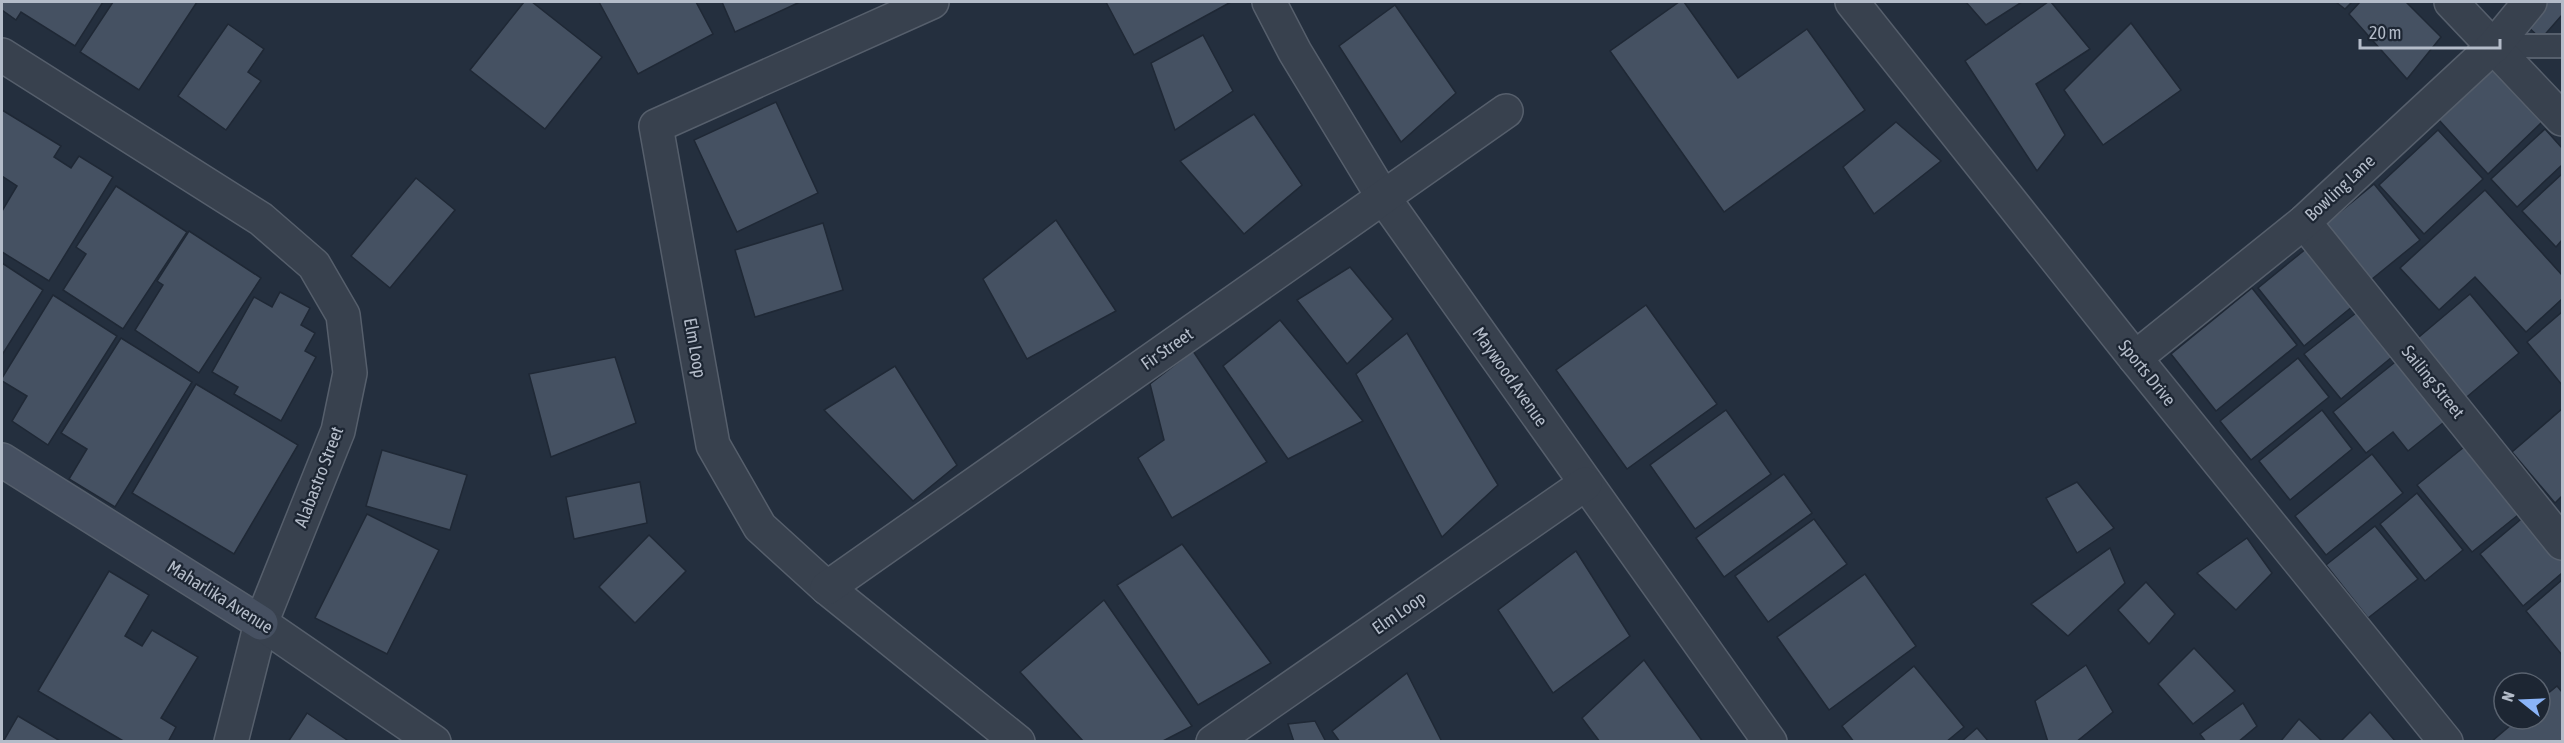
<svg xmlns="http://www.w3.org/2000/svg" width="2564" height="743" viewBox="0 0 2564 743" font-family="'Asap Condensed',sans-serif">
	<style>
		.building { fill: #455162; stroke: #1f2835; stroke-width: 1.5 }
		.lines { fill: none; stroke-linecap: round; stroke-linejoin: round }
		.lane-casing { stroke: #565f6c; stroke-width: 26 }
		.street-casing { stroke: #565f6c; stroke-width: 36 }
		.secondary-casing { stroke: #565f6c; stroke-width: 36 }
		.lane { stroke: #38414e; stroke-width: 22 }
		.street { stroke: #38414e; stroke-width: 33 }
		.secondary { stroke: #465061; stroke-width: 33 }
		.labels { text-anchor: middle; stroke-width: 4.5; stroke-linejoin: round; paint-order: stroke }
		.street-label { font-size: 18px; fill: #b4bcc9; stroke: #1d2633 }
	</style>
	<rect width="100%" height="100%" fill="#242f3e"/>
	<!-- building -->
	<g class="building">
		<path d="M2,2H103L75,46L21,12L16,20L2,10Z"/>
		<path d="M113,2H197L139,90L80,52Z"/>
		<path d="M524,2H532L602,57L545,129L470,70Z"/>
		<path d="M599,2H696L713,34L638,74Z"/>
		<path d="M722,2H800L735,32Z"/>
		<path d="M1106,2H1231L1134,55Z"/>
		<path d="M1679,2H1684L1738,78L1807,29L1865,110L1724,212L1610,51Z"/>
		<path d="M1966,2H2022L1986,25Z"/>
		<path d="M2048,2H2051L2090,49L2036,84L2065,135L2037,171L1965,61Z"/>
		<path d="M2336,2H2352L2345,9Z"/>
		<path d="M2360,2H2406L2441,37L2407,79L2349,14Z"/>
		<path d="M2547,2H2562V15L2541,39L2524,23Z"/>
		<path d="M1395,5L1456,93L1401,142L1339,46Z"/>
		<path d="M2131,23L2181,90L2103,145L2064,90Z"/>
		<path d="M228,24L264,49L248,72L261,81L226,130L178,96Z"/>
		<path d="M1203,35L1233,91L1175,130L1151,63Z"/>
		<path d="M2493,69L2542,122L2488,174L2439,120Z"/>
		<path d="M776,102L818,193L737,232L694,140Z"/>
		<path d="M2,110L61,146L54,157L71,168L79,156L113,177L49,281L2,252V211L17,186L2,176Z"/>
		<path d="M1254,114L1302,185L1244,234L1180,161Z"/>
		<path d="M1896,122L1941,161L1874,214L1843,167Z"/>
		<path d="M2545,129L2562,148V165L2517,207L2491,179Z"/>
		<path d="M2438,130L2483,179L2424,234L2379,185Z"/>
		<path d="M2562,174V240L2556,247L2522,211Z"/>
		<path d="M416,178L455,210L390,288L351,256Z"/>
		<path d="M2374,184L2420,240L2361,288L2316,232Z"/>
		<path d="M116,186L187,232L123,329L63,290L86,254L76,247Z"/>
		<path d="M2485,190L2562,275V299L2526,332L2475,277L2439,310L2400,268Z"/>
		<path d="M1056,220L1116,311L1027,359L983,279Z"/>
		<path d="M823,223L843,290L755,317L735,250Z"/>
		<path d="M189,231L261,278L199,373L135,330L163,285L157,281Z"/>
		<path d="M2307,248L2353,306L2304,346L2258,288Z"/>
		<path d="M2,263L43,290L2,355Z"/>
		<path d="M1350,267L1393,319L1347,364L1297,300Z"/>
		<path d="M2252,288L2297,345L2216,411L2171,354Z"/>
		<path d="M280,292L310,308L301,325L315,333L305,351L316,357L281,421L234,394L238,387L212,372L254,297L272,307Z"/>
		<path d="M2470,294L2519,353L2462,401L2413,342Z"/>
		<path d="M53,295L117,336L48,445L12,421L27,396L2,381V378Z"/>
		<path d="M1646,305L1717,404L1627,469L1556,370Z"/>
		<path d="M2562,312V385L2527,342Z"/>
		<path d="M2356,313L2392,357L2341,399L2304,354Z"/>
		<path d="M1280,320L1363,421L1288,459L1223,366Z"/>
		<path d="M1407,333L1498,485L1442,537L1356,374Z"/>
		<path d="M121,338L192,382L115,507L69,479L87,449L61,433Z"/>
		<path d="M1193,351L1267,462L1172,518L1138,458L1164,440L1150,384Z"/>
		<path d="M615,357L636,423L551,457L529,374Z"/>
		<path d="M2298,358L2329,397L2251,460L2220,421Z"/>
		<path d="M2399,359L2448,419L2408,451L2393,432L2366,453L2333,412Z"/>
		<path d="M895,366L957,465L913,501L824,410Z"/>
		<path d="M196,384L298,445L234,554L132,493Z"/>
		<path d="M2562,409V496L2555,503L2512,452Z"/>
		<path d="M1726,410L1771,474L1695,529L1650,465Z"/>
		<path d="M2322,410L2352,449L2290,500L2259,461Z"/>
		<path d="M2469,443L2523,511L2472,552L2417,485Z"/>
		<path d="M382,450L467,475L450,530L366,506Z"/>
		<path d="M2372,454L2403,493L2326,555L2295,516Z"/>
		<path d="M1784,474L1812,513L1724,577L1696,538Z"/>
		<path d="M640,482L647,523L574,539L566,497Z"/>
		<path d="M2077,482L2114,528L2077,553L2046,498Z"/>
		<path d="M2417,493L2463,550L2425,581L2380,524Z"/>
		<path d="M367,514L439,550L387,654L315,618Z"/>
		<path d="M2526,515L2562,558V573L2523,606L2480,554Z"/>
		<path d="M1814,519L1847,564L1768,622L1735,576Z"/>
		<path d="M2375,526L2418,579L2368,618L2326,565Z"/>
		<path d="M649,535L686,571L635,623L599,587Z"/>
		<path d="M2247,538L2272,573L2236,610L2197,573Z"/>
		<path d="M1182,544L1271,663L1198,705L1117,585Z"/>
		<path d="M2110,548L2125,583L2068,636L2031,604Z"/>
		<path d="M1576,551L1630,636L1553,693L1498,610Z"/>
		<path d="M109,571L149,595L125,636L142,646L152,630L198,657L161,718L176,727L168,742H125L38,691Z"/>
		<path d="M1865,574L1916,646L1829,710L1777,637Z"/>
		<path d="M2562,580V655L2526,611Z"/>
		<path d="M2146,582L2175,614L2149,644L2118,610Z"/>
		<path d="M1104,600L1192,726L1161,742H1084L1020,672Z"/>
		<path d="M2194,648L2235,691L2193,724L2158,684Z"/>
		<path d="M1644,660L1703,742H1600L1582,718Z"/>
		<path d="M2086,665L2113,712L2076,742H2048L2035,701Z"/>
		<path d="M1914,666L1964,727L1946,742H1854L1842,726Z"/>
		<path d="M1407,673L1442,742H1340L1332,731Z"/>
		<path d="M2557,686L2562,692V742H2491L2518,719H2540V700Z"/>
		<path d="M2243,703L2257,726L2238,742H2206L2200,734Z"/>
		<path d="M2370,712L2396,742H2340Z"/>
		<path d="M307,713L350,742H288Z"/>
		<path d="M18,716L62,742H3Z"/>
		<path d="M2299,719L2323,742H2280Z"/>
		<path d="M1315,721L1326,742H1294L1288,724Z"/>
		<path d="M1977,728L1989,742H1961Z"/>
	</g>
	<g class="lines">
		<!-- lane casing -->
		<g class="lane-casing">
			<path id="lane" d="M2494,46H2562"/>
		</g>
		<!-- street casing -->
		<g class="street-casing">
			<g id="street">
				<path d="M932,2L656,126L713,445L760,527L827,588L1018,742"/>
				<path d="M1269,2L1295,52L1383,197L1770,742"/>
				<path d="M1852,2L2135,358L2446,742"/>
				<path d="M2451,2L2562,119"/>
				<path d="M2,55L261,219L314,265L343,315L350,373L338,431L261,623L231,742"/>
				<path d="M2304,222L2562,543"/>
				<path d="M2135,358L2304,222L2494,46L2530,2"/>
				<path d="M827,588L1506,111"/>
				<path d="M261,623L434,742"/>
				<path d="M1213,742L1585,484"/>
			</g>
		</g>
		<!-- secondary casing -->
		<g class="secondary-casing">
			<path id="secondary" d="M2,460L261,623"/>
		</g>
		<!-- lane -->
		<use href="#lane" class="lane"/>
		<!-- street -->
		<use href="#street" class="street"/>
		<!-- secondary -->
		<use href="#secondary" class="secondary"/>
	</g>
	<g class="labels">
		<!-- street labels -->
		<g class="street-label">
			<text transform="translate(2340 188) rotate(-43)" y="6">Bowling Lane</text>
			<text transform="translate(695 348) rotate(80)" y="6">Elm Loop</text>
			<text transform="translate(1167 349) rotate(-35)" y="6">Fir Street</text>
			<text transform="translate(2147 373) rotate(51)" y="6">Sports Drive</text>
			<text transform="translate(1510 377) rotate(55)" y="6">Maywood Avenue</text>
			<text transform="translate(2433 382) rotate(51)" y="6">Sailing Street</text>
			<text transform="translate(319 477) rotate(-69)" y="6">Alabastro Street</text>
			<text transform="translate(220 597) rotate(32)" y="6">Maharlika Avenue</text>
			<text transform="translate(1399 613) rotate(-35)" y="6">Elm Loop</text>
		</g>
	</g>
	<!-- border -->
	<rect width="2564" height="743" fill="none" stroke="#b4bcc9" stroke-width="6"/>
	<!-- north arrow -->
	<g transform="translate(2522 701) rotate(288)"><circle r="28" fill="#1d2633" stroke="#59626f" stroke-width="1.5"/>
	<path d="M0-4.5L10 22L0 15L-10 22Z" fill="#8ab4f8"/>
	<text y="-9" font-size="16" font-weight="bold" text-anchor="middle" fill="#b4bcc9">N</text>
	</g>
	<!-- scale -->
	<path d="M2360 39v9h140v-9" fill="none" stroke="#b4bcc9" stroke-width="3"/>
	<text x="2369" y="39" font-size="18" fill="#b4bcc9" stroke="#1d2633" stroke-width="4.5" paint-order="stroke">20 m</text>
</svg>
